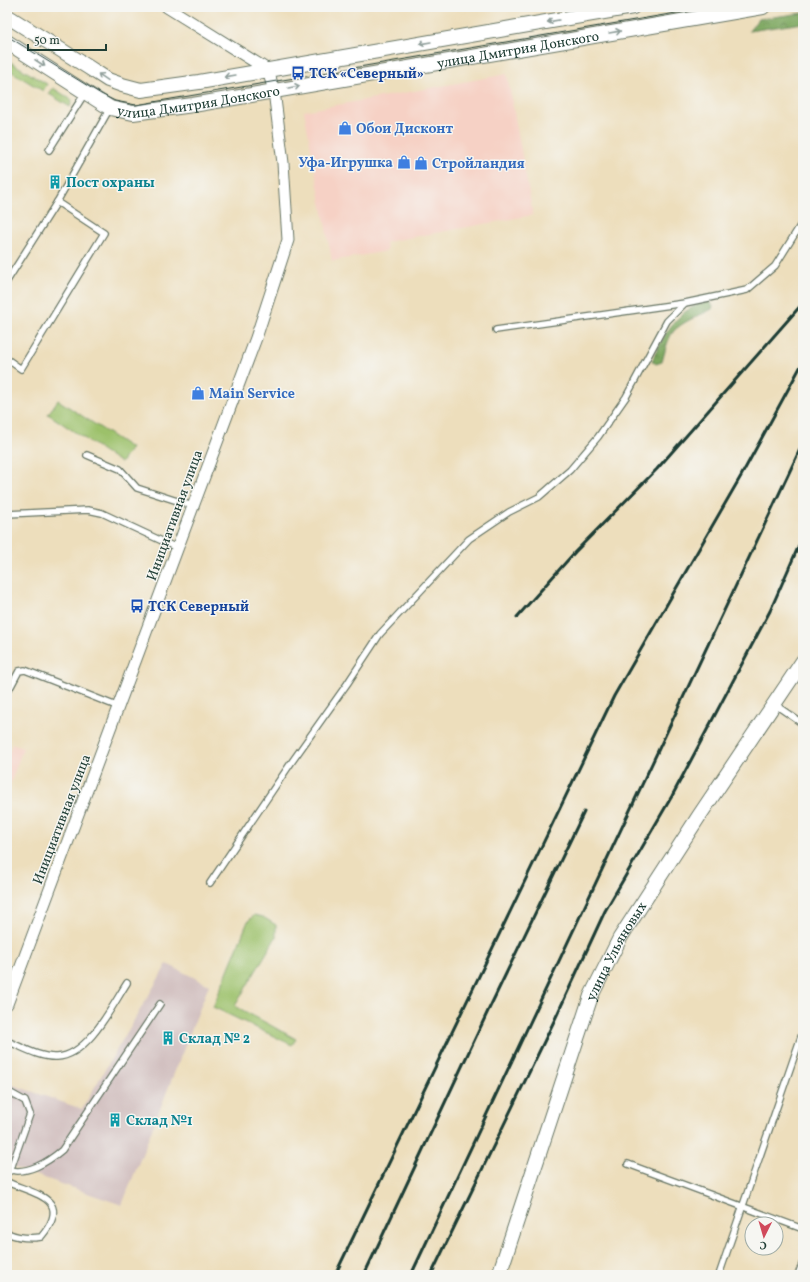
<svg xmlns="http://www.w3.org/2000/svg" width="810" height="1282" viewBox="0 0 810 1282" font-family="Vollkorn,serif">
	<style>
		.built { fill: #f6d1c5 }
		.industrial { fill: #d1bfbf }
		.green { fill: #9cc16b; stroke: #5e7f50 }
		.forest { fill: url(#forest-crowns); stroke: #4e724a }
		.lines { fill: none; stroke-linecap: round; stroke-linejoin: round }
		.service-casing { stroke: #677564; stroke-width: 8 }
		.minor-casing { stroke: #677564; stroke-width: 13 }
		.tertiary-casing { stroke: #677564; stroke-width: 16 }
		.service { stroke: #fff; stroke-width: 5.5 }
		.minor { stroke: #fff; stroke-width: 11 }
		.tertiary { stroke: #fff; stroke-width: 14 }
		.tram { stroke: #1f3d34; stroke-width: 1 }
		.rail { stroke: #1f3d34; stroke-width: 3 }
		.oneway { stroke: #8f9e9a }
		.labels { text-anchor: middle; stroke-width: 3; stroke-linejoin: round; paint-order: stroke }
		.street-label { font-size: 14px; fill: #1f3d34; stroke: #f6f6f2 }
		.transit-label { font-size: 14px; font-weight: bold; fill: #164399; stroke: #f6f6f2; text-anchor: start }
		.shop-label { font-size: 14px; font-weight: bold; fill: #366cbe; stroke: #f6f6f2; text-anchor: start }
		.culture-label { font-size: 14px; font-weight: bold; fill: #0d838f; stroke: #f6f6f2; text-anchor: start }
	</style>
	<defs>
		<pattern id="forest-crowns" width="20" height="18" patternUnits="userSpaceOnUse"><rect width="20" height="18" fill="#7da75f"/><path d="M2 6a3 3 0 1 1 6 0M12 15a3 3 0 1 1 6 0" fill="none" stroke="#66894f"/></pattern>
	</defs>
	<rect width="100%" height="100%" fill="#f6f6f2"/>
	<filter id="ink" filterUnits="userSpaceOnUse"><feTurbulence type="fractalNoise" baseFrequency=".025" numOctaves="2"/><feDisplacementMap in="SourceGraphic" scale="8" xChannelSelector="R" yChannelSelector="G"/><feConvolveMatrix kernelMatrix="1 2 1 2 8 2 1 2 1" color-interpolation-filters="sRGB"/></filter>
	<filter id="wash" filterUnits="userSpaceOnUse"><feTurbulence type="fractalNoise" baseFrequency=".012" numOctaves="4" result="noise"/><feDisplacementMap in="SourceGraphic" scale="16" xChannelSelector="R" yChannelSelector="G"/><feGaussianBlur stdDeviation="0.9" result="paint"/><feColorMatrix in="noise" values="0 0 0 0 0 0 0 0 0 0 0 0 0 0 0 0 0 1.4 0 .05"/><feComposite in="paint" operator="in"/></filter>
	<g filter="url(#wash)">
		<rect width="100%" height="100%" fill="#eddebc"/>
		<!-- built -->
		<g class="built">
			<path d="M507,74L533,215L386,242L387,251L332,261L304,111Z"/>
			<path d="M12,744L23,748L7,793V758Z"/>
		</g>
		<!-- industrial -->
		<path class="industrial" d="M167,964L209,985L122,1205L7,1165V1083L82,1109Z"/>
		<!-- green -->
		<g class="green">
			<path d="M7,60L47,84L43,91L7,69Z"/>
			<path d="M53,88L72,100L70,107L49,94Z"/>
			<path d="M58,400L131,448L121,463L48,414Z"/>
			<path d="M254,915L263,917L276,925V937L235,1006L296,1039L292,1045L213,1007L248,921Z"/>
		</g>
		<!-- forest -->
		<g class="forest">
			<path d="M803,13V23L749,31L758,19Z"/>
			<path d="M710,302L713,306L712,309C701,315 681,322 673,332C667,340 665,352 662,362L656,364L652,361C663,335 679,305 710,302Z"/>
		</g>
	</g>
	<g filter="url(#ink)">
		<g class="lines">
			<!-- service casing -->
			<g class="service-casing">
				<g id="service">
					<path d="M49,150L85,93"/>
					<path d="M7,281L57,202L110,108"/>
					<path d="M496,330L685,303"/>
					<path d="M7,359L21,369L104,233L57,202"/>
					<path d="M87,455L120,469L137,488L193,506"/>
					<path d="M7,514L88,510L102,513L177,548"/>
					<path d="M7,689L11,686L19,671L25,670L119,707"/>
					<path d="M774,704L803,724"/>
					<path d="M210,883L291,763L347,684L380,634L469,539L509,512L539,497L570,470L598,437L626,397L667,321L685,303L747,290L775,266L803,221"/>
					<path d="M7,1041C22,1047 40,1058 57,1057C88,1056 112,1006 127,983"/>
					<path d="M7,1091L25,1101L30,1114L10,1171"/>
					<path d="M628,1164L803,1229"/>
					<path d="M7,1169C26,1176 48,1162 62,1150L160,1004"/>
					<path d="M7,1182C37,1195 73,1199 41,1237C29,1239 19,1238 7,1233"/>
					<path d="M719,1275L803,1031"/>
					<path d="M798,1275L803,1262"/>
				</g>
			</g>
			<!-- minor casing -->
			<g class="minor-casing">
				<path id="minor" d="M7,1004L256,338L288,240L283,163L274,91L268,70L167,7"/>
			</g>
			<!-- tertiary casing -->
			<g class="tertiary-casing">
				<g id="tertiary">
					<path d="M7,16L88,67L108,80L122,85L141,90L199,82L633,7"/>
					<path id="s1" d="M7,42L110,108L133,113L193,105L763,7"/>
					<path id="s2" d="M499,1275L591,996L620,938L699,816L803,661"/>
				</g>
			</g>
			<!-- service -->
			<use href="#service" class="service"/>
			<!-- minor -->
			<use href="#minor" class="minor"/>
			<!-- tertiary -->
			<use href="#tertiary" class="tertiary"/>
			<!-- tram -->
			<path class="tram" d="M7,36L101,94L115,101L136,105L711,7"/>
			<!-- rail -->
			<g class="rail">
				<path d="M517,617L575,552L657,469L803,303"/>
				<path d="M335,1275L614,696L741,476L803,362"/>
				<path d="M364,1275L488,1011L584,812"/>
				<path d="M411,1275L803,443"/>
				<path d="M431,1275L556,1017L605,911L672,796L770,611L803,536"/>
			</g>
		</g>
		<!-- one-way arrows -->
		<defs><path id="oneway-shaft" d="M-6 0H5M1.5-3L5.5 0L1.5 3" fill="none" stroke-width="1.6" stroke-linecap="round" stroke-linejoin="round"/></defs>
		<g class="oneway">
			<use href="#oneway-shaft" transform="translate(553 21) rotate(170)"/>
			<use href="#oneway-shaft" transform="translate(615 32) rotate(-10)"/>
			<use href="#oneway-shaft" transform="translate(425 43) rotate(170)"/>
			<use href="#oneway-shaft" transform="translate(40 63) rotate(33)"/>
			<use href="#oneway-shaft" transform="translate(230 76) rotate(170)"/>
			<use href="#oneway-shaft" transform="translate(103 77) rotate(-146)"/>
			<use href="#oneway-shaft" transform="translate(294 87) rotate(-10)"/>
		</g>
	</g>
	<!-- icons -->
	<defs>
		<g id="bus-bare" transform="scale(1.08)"><path d="M-5-6H5V4H4V6H2V4H-2V6H-4V4H-5ZM-3.5-4V0h7V-4ZM-3.5 1.2v1.5H-2V1.2ZM2 1.2v1.5H3.5V1.2Z" fill="#1a4fb4" stroke="#f6f6f2" stroke-width="2.5" paint-order="stroke"/></g>
		<g id="shop-bare" transform="scale(1.08)"><path d="M-5-2.5h2.3a2.7 3.5 0 0 1 5.4 0H5L5.5 6h-11ZM-1.5-2.5h3a1.5 2.3 0 0 0-3 0Z" fill="#3f7fe0" stroke="#f6f6f2" stroke-width="2.5" paint-order="stroke"/></g>
		<g id="building-bare" transform="scale(1.08)"><path d="M-4-6H4V6H1V3H-1V6H-4ZM-2.5-4.3h1.7v1.8h-1.7ZM.8-4.3h1.7v1.8H.8ZM-2.5-1h1.7V.8h-1.7ZM.8-1h1.7V.8H.8Z" fill="#0f9aa8" stroke="#f6f6f2" stroke-width="2.5" paint-order="stroke"/></g>
	</defs>
	<g fill-rule="evenodd">
		<use href="#bus-bare" x="298" y="73"/>
		<use href="#shop-bare" x="345" y="128"/>
		<use href="#shop-bare" x="404" y="162"/>
		<use href="#shop-bare" x="421" y="163"/>
		<use href="#building-bare" x="55" y="182"/>
		<use href="#shop-bare" x="198" y="393"/>
		<use href="#bus-bare" x="137" y="606"/>
		<use href="#building-bare" x="168" y="1038"/>
		<use href="#building-bare" x="115" y="1120"/>
	</g>
	<g class="labels">
		<!-- street labels -->
		<g class="street-label">
			<text dy="5" stroke="none"><textPath href="#s1" startOffset="536">улица Дмитрия Донского</textPath></text>
			<text dy="5" stroke="none"><textPath href="#s1" startOffset="212">улица Дмитрия Донского</textPath></text>
			<text transform="translate(174 515) rotate(-70)" y="5">Инициативная улица</text>
			<text transform="translate(61 819) rotate(-69)" y="5">Инициативная улица</text>
			<text dy="5" stroke="none"><textPath href="#s2" startOffset="345">улица Ульяновых</textPath></text>
		</g>
		<!-- transit labels -->
		<g class="transit-label">
			<text x="309" y="78">ТСК «Северный»</text>
			<text x="148" y="611">ТСК Северный</text>
		</g>
		<!-- shop labels -->
		<g class="shop-label">
			<text x="356" y="133">Обои Дисконт</text>
			<text x="393" y="167" text-anchor="end">Уфа-Игрушка</text>
			<text x="432" y="168">Стройландия</text>
			<text x="209" y="398">Main Service</text>
		</g>
		<!-- culture labels -->
		<g class="culture-label">
			<text x="66" y="187">Пост охраны</text>
			<text x="179" y="1043">Склад № 2</text>
			<text x="126" y="1125">Склад №1</text>
		</g>
	</g>
	<!-- margin -->
	<rect width="810" height="1282" fill="none" stroke="#f6f6f2" stroke-width="24"/>
	<!-- north arrow -->
	<g transform="translate(764 1236) rotate(185)"><circle r="19" fill="#f6f6f2" stroke="#a0aca6"/>
	<path d="M0-3L7 15L0 10L-7 15Z" fill="#d1495b"/>
	<text y="-6" font-size="11" font-weight="bold" text-anchor="middle" fill="#1f3d34">С</text>
	</g>
	<!-- scale -->
	<path d="M28 44v6h78v-6" fill="none" stroke="#1f3d34" stroke-width="2"/>
	<text x="34" y="44" font-size="12" fill="#1f3d34" stroke="#f6f6f2" stroke-width="3" paint-order="stroke">50 m</text>
</svg>
